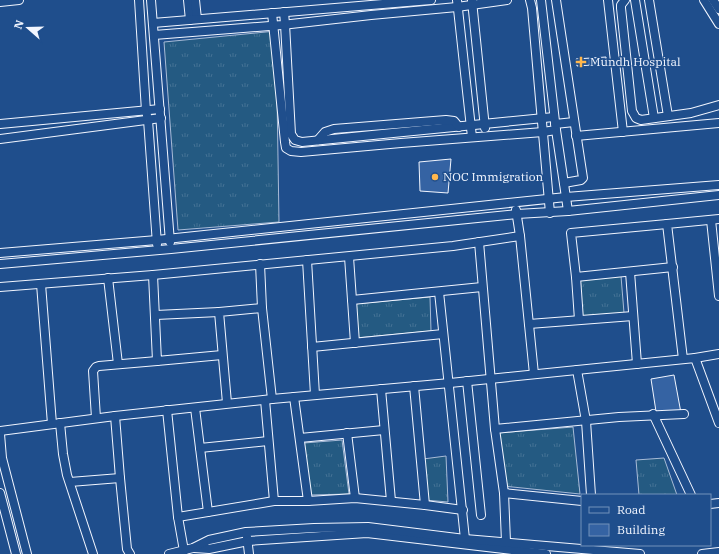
<svg xmlns="http://www.w3.org/2000/svg" width="719" height="554" viewBox="0 0 719 554" font-family="'IBM Plex Serif',serif">
	<style>
		.grass { fill: url(#grass-tufts); stroke: #a8bbd7 }
		.building { fill: #3563a3; stroke: #f2f6ff }
		.lines { fill: none; stroke-linecap: round; stroke-linejoin: round }
		.minor-casing { stroke: #f2f6ff; stroke-width: 10 }
		.minor { stroke: #1f4e8c; stroke-width: 8 }
		.poi-dot { fill: #ffb74d; stroke: #1f4e8c; stroke-width: 1.5 }
		.labels { text-anchor: middle; stroke-width: 3; stroke-linejoin: round; paint-order: stroke }
		.poi-label { font-size: 12px; fill: #f2f6ff; stroke: #1f4e8c; text-anchor: start }
	</style>
	<defs>
		<pattern id="grass-tufts" width="24" height="20" patternUnits="userSpaceOnUse"><rect width="24" height="20" fill="#245a82"/><path d="M3 7l-1-3M5 7V3M7 7l1-3M15 17l-1-3M17 17v-4M19 17l1-3" fill="none" stroke="#447295"/></pattern>
	</defs>
	<rect width="100%" height="100%" fill="#1f4e8c"/>
	<!-- grass -->
	<g class="grass">
		<path d="M276,31L279,222L178,230L164,42Z"/>
		<path d="M621,276L624,313L580,316L577,279Z"/>
		<path d="M430,297L431,331L355,338L354,304Z"/>
		<path d="M573,427L580,494L503,486L497,433Z"/>
		<path d="M342,440L349,494L310,495L304,443Z"/>
		<path d="M446,456L448,502L425,500L423,459Z"/>
		<path d="M664,458L677,495H639L636,460Z"/>
	</g>
	<!-- building -->
	<g class="building">
		<path d="M606,57V64L577,66L576,59Z"/>
		<path d="M451,159L448,193L420,191L419,162Z"/>
		<path d="M674,375L681,413L657,418L651,379Z"/>
	</g>
	<g class="lines">
		<!-- minor casing -->
		<g class="minor-casing">
			<g id="minor">
				<path d="M139,0L146,111L148,120L157,244"/>
				<path d="M151,0L170,242"/>
				<path d="M188,0L190,20"/>
				<path d="M195,0L197,19"/>
				<path d="M457,0L472,137"/>
				<path d="M530,0L532,8L550,213"/>
				<path d="M541,0L556,130L568,211"/>
				<path d="M556,0L583,178L581,180L564,183"/>
				<path d="M608,0L623,132"/>
				<path d="M625,0L621,5V8L632,111L636,118L641,120L691,113L719,105"/>
				<path d="M635,0L654,118"/>
				<path d="M649,0L668,116"/>
				<path d="M704,0L719,24"/>
				<path d="M713,0L719,9"/>
				<path d="M472,1L485,128"/>
				<path d="M0,2L19,0"/>
				<path d="M284,12L285,24L291,134L295,140L302,142L554,117"/>
				<path d="M272,13L285,142L286,148L291,151L301,152L401,143L543,132L556,130"/>
				<path d="M153,23L431,0"/>
				<path d="M154,35L282,25L371,15L457,7L507,0"/>
				<path d="M0,124L160,109"/>
				<path d="M555,124L574,122"/>
				<path d="M576,136L719,123"/>
				<path d="M0,139L161,118"/>
				<path d="M318,140L325,132L334,129L446,120L454,121L459,127"/>
				<path d="M516,210L520,236L534,374"/>
				<path d="M711,220L719,296"/>
				<path d="M667,224L571,233L576,277L673,267"/>
				<path d="M479,242L495,429L504,493L506,542"/>
				<path d="M0,253L157,240L566,197L719,185"/>
				<path d="M349,257L355,343"/>
				<path d="M307,260L315,395"/>
				<path d="M0,264L171,249L517,214L568,211L719,195"/>
				<path d="M260,264L262,308L272,399"/>
				<path d="M630,272L637,364"/>
				<path d="M153,275L157,361L222,355"/>
				<path d="M576,277L579,320"/>
				<path d="M108,278L118,364"/>
				<path d="M41,284L52,424"/>
				<path d="M0,287L153,275L453,246L520,236"/>
				<path d="M439,292L465,539"/>
				<path d="M352,300L482,287"/>
				<path d="M156,315L219,312"/>
				<path d="M529,324L633,316"/>
				<path d="M312,347L443,334"/>
				<path d="M695,358L719,354"/>
				<path d="M683,359L667,224L719,219"/>
				<path d="M577,370L586,421L591,495"/>
				<path d="M467,381L481,515"/>
				<path d="M414,386L425,505"/>
				<path d="M381,389L391,501"/>
				<path d="M294,397L308,501"/>
				<path d="M265,400L274,501"/>
				<path d="M227,403L219,312L262,308"/>
				<path d="M195,408L208,512"/>
				<path d="M167,410L178,517L184,551"/>
				<path d="M653,414L691,495"/>
				<path d="M115,416L120,478L127,549L130,554"/>
				<path d="M96,418L93,371L96,367L99,366L157,361"/>
				<path d="M60,423L63,454L67,475L93,554"/>
				<path d="M495,429L619,417L684,414"/>
				<path d="M0,431L115,416L272,399L450,383L695,358L719,423"/>
				<path d="M347,433L355,498"/>
				<path d="M0,434L2,458L27,554"/>
				<path d="M300,438L384,430"/>
				<path d="M200,448L268,441"/>
				<path d="M70,482L120,478"/>
				<path d="M0,493L16,554"/>
				<path d="M504,493L582,501"/>
				<path d="M710,504L719,503"/>
				<path d="M178,517L274,501H308L355,498L425,505L463,510"/>
				<path d="M247,537L249,554"/>
				<path d="M194,548L209,549L248,541L367,533L546,554"/>
				<path d="M169,554L193,548L209,540L246,532L314,528L368,527L465,539L640,554"/>
				<path d="M702,554L719,552"/>
			</g>
		</g>
		<!-- minor -->
		<use href="#minor" class="minor"/>
	</g>
	<!-- markers -->
	<g class="poi-dot">
		<path d="M579 56h4v4h4v4h-4v4h-4v-4h-4v-4h4z"/>
		<circle cx="435" cy="177" r="4"/>
	</g>
	<g class="labels">
		<!-- poi labels -->
		<g class="poi-label">
			<text x="590" y="66">Mundh Hospital</text>
			<text x="443" y="181">NOC Immigration</text>
		</g>
	</g>
	<!-- legend -->
	<rect x="581" y="494" width="130" height="52" fill="#1f4e8c" stroke="#7391ba"/>
	<rect x="589" y="507" width="20" height="6" fill="#1f4e8c" stroke="#7391ba"/>
	<text x="617" y="514" font-size="12" fill="#f2f6ff">Road</text>
	<rect x="589" y="524" width="20" height="12" fill="#3563a3" stroke="#7391ba"/>
	<text x="617" y="534" font-size="12" fill="#f2f6ff">Building</text>
	<!-- north arrow -->
	<g transform="translate(28 28) rotate(290)" stroke="#1f4e8c" stroke-width="3" paint-order="stroke">
	<path d="M0-3L7 15L0 10L-7 15Z" fill="#f2f6ff"/>
	<text y="-6" font-size="11" font-weight="bold" text-anchor="middle" fill="#f2f6ff">N</text>
	</g>
</svg>
